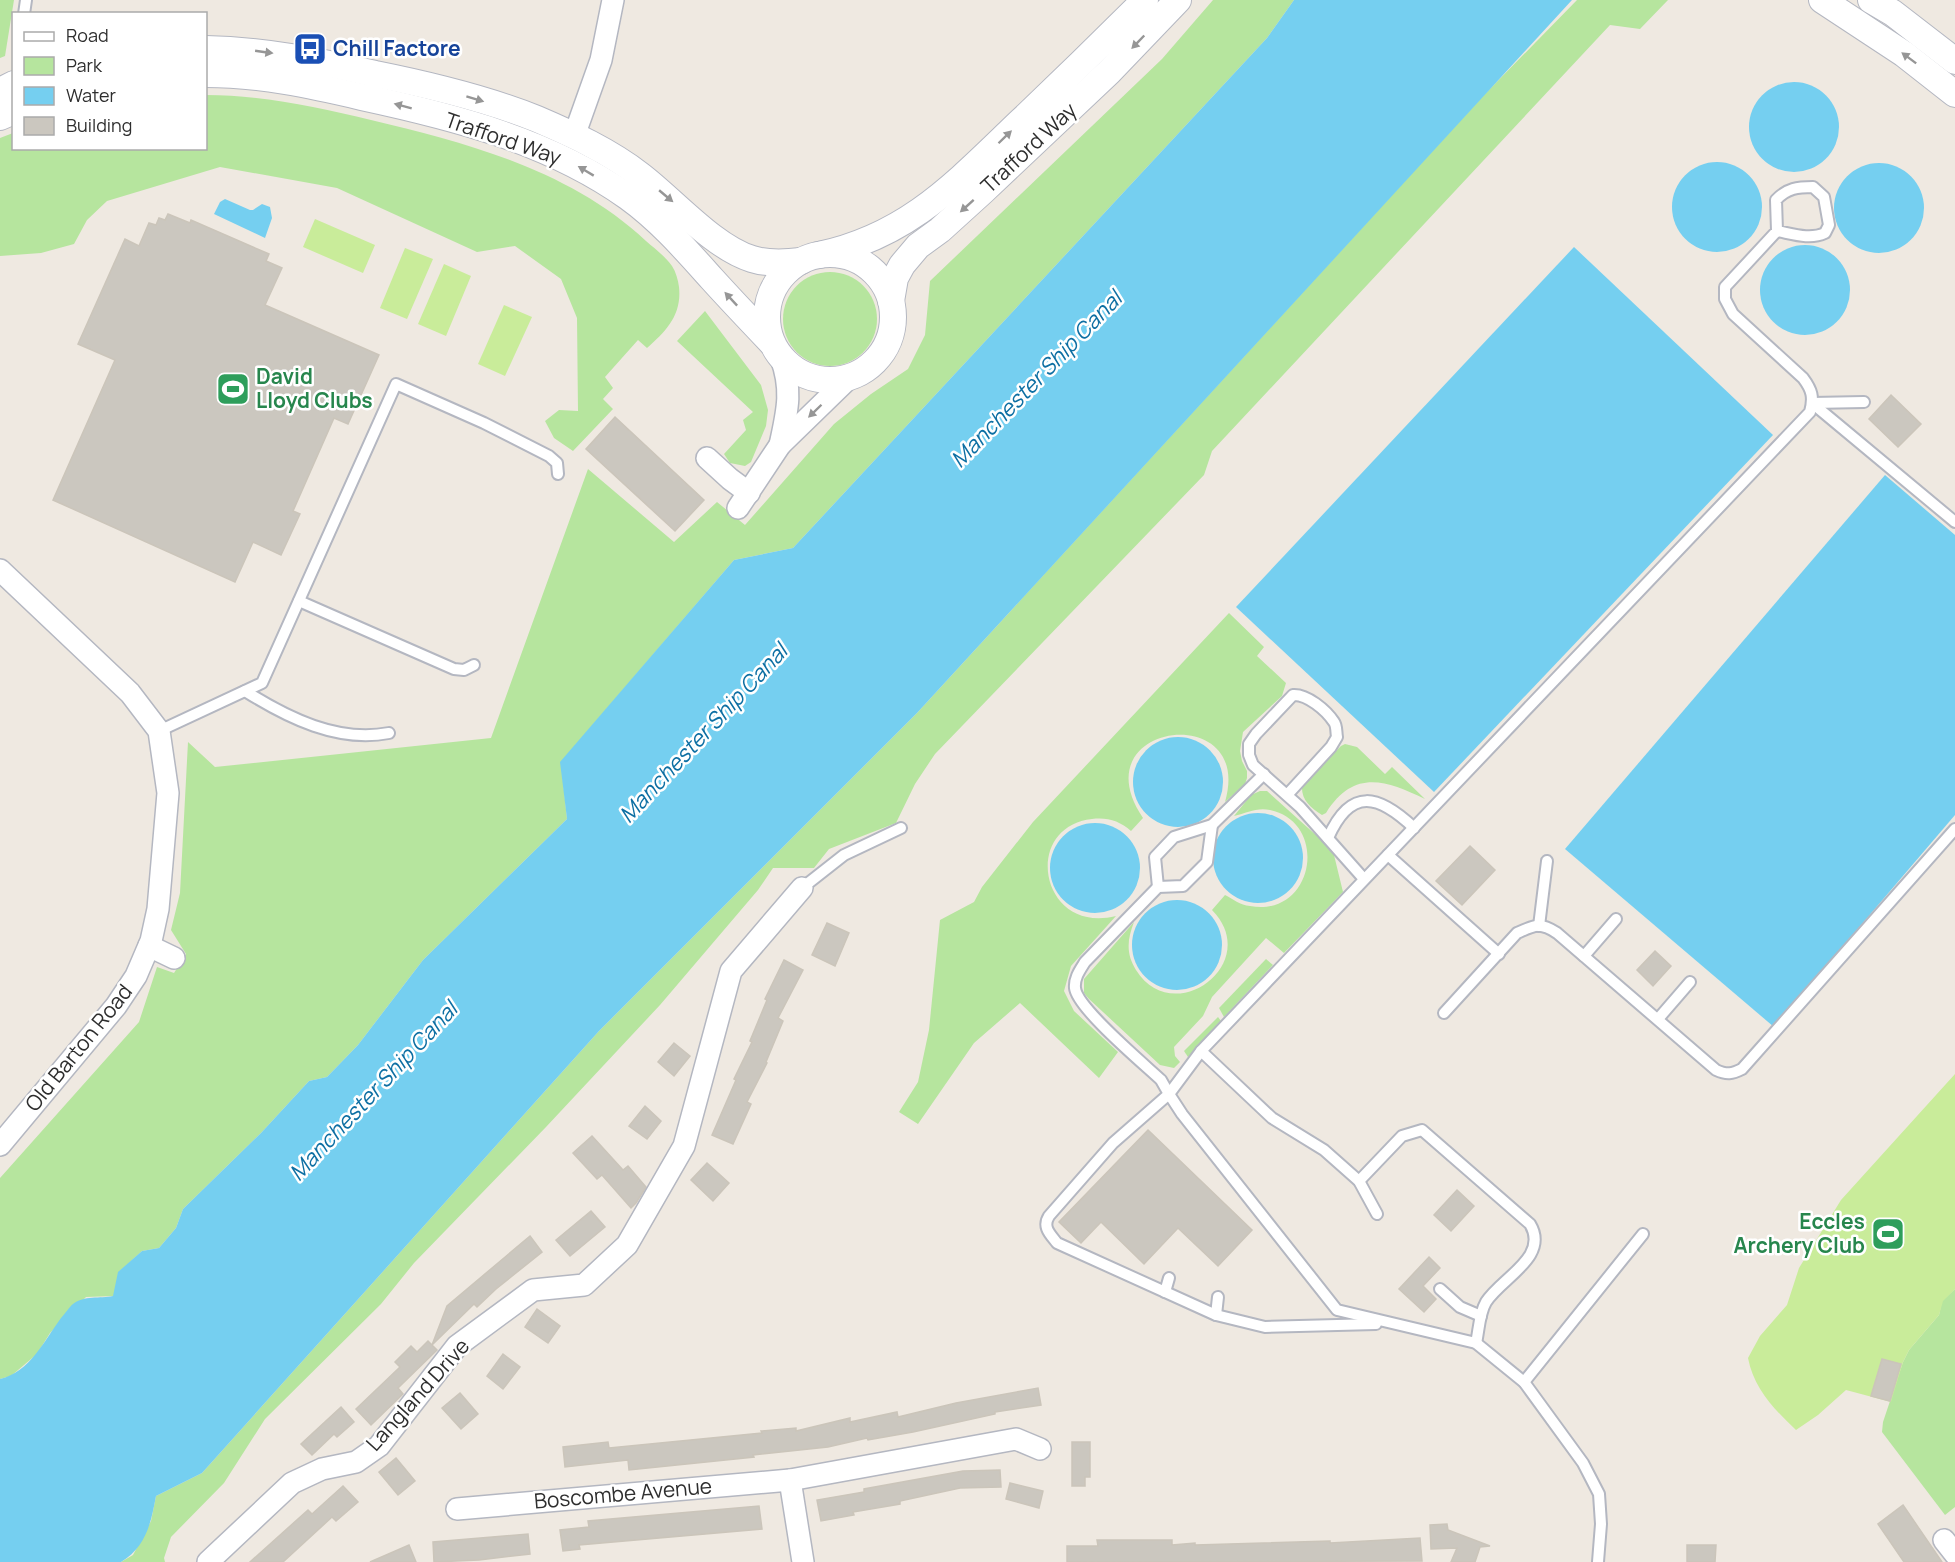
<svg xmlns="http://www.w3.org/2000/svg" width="1955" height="1562" viewBox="0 0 1955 1562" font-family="Manrope,sans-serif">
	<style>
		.green { fill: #b6e59e }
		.pitch { fill: #c9ec9a }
		.water { fill: #75cff0 }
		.building { fill: #cbc7bf; stroke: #cbc5ba; stroke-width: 1.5 }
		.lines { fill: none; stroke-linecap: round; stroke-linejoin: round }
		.service-casing { stroke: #b4b7c1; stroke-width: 14 }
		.minor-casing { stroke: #b4b7c1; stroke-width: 24 }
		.tertiary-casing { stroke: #b4b7c1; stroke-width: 28 }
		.service { stroke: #fff; stroke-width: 10 }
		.minor { stroke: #fff; stroke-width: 21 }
		.tertiary { stroke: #fff; stroke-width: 26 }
		.oneway { fill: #969696 }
		.labels { text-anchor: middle; stroke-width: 5; stroke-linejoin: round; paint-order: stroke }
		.transit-label { font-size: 21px; font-weight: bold; fill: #164399; stroke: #fff; text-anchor: start }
		.street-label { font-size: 21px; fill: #2e2e2e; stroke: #fff }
		.leisure-label { font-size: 21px; font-weight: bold; fill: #27864d; stroke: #fff; text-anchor: start }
		.water-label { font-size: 22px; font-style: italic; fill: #0d6fa3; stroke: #fff }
	</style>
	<rect width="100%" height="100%" fill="#efe9e1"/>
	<!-- green -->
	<g class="green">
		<path d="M0,0H14L5,56L0,58Z"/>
		<path d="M1213,0H1294L1267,38L793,548L734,560L561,762L567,819L423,960L358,1045L327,1077L309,1081L261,1133L183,1209L176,1228L159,1248L142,1251L119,1272L114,1296L86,1297L50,1333L37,1354L11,1376L0,1379V1178L139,1022L157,967L174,973L186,954L171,930L180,893L188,742L215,767L491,738L588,469L674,542L717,502L745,525L834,424L871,394L908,369L925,335L930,281L1162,59Z"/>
		<path d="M1577,0H1668L1640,29L1610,25L1212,451L1204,475L935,754L915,784L896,823L829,849L814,868H773L758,890L660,1005L546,1127L414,1263L381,1304L265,1419L224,1483L171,1537L164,1558L165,1562H121L133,1555L151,1521L156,1496L202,1473L599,1031L917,713L1483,96Z"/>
		<path d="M206,95C261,95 317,107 371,120C469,143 571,171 646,241C654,248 666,257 672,266C676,272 678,280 679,287C682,315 666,331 647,348L638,340L605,377L613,388L603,399L613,409L573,451L554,438L545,421L559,410L578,411L577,318L561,279L515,246L477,252L337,188L220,167L107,201L87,220L74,244L41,253L0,256V138L13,133L14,148H206Z"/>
		<circle cx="830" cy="319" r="47"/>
		<path d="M705,311L761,385L768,410L766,426L751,462L745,466L730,463L724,454L746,430L743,420L753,412L677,341Z"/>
		<path d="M1229,613L1264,647L1257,656L1286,683L1282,696L1243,732L1240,751L1242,761L1247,771V778L1245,784L1225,802C1255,699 1078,722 1143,818L1131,831C1120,821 1107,817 1092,819C1021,827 1040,935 1116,916L1071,966L1064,991L1074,1011L1118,1052L1099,1078L1020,1003L974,1043L918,1124L899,1112L918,1082L929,1030L940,920L974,902L982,887L1033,822Z"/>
		<path d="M1345,744L1357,747L1385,774L1392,767L1425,799C1385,780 1354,769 1326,813L1322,815C1310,807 1301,800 1302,785L1341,746Z"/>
		<path d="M1260,791H1267L1327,845L1334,855L1343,892L1284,953L1266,938L1212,997L1203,1016L1174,1047L1175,1056L1180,1062L1174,1068L1160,1065L1089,999L1084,993V979L1134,922C1127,940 1126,954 1136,970C1173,1030 1264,963 1212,910L1225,895C1233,899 1240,905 1250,906C1314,918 1330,823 1270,810C1257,807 1247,813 1234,816L1251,795Z"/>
		<path d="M1266,959L1273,965L1224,1017L1219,1008Z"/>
		<path d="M1218,1017L1221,1021L1188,1057L1184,1051Z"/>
		<path d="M1955,1289V1507L1945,1515L1882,1432L1883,1422L1903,1362L1909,1350L1939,1315L1942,1301Z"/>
	</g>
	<!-- pitch -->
	<g class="pitch">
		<path d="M315,219L375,245L363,273L303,247Z"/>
		<path d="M405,248L433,259L407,319L380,308Z"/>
		<path d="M444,264L471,276L446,336L418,324Z"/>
		<path d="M504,305L532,317L505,376L478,364Z"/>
		<path d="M1955,1074V1289L1943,1301L1939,1315L1909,1350L1903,1362L1891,1402L1846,1390L1818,1415L1796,1430C1774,1409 1754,1389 1748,1358L1760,1336L1787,1305L1799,1268L1841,1200Z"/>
	</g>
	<!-- water -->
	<g class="water">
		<path d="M1294,0H1572L917,713L599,1031L202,1473L156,1496C151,1523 146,1547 121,1562H0V1379C30,1372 44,1341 61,1318C65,1314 69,1307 73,1304C84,1295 100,1299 113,1296L118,1272L142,1251L159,1248L176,1228L183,1209L261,1133L309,1081L327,1077L358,1045L423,960L567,819L560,762L734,560L793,548L1267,38Z"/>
		<circle cx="1794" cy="127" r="45"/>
		<circle cx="1717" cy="207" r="45"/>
		<circle cx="1879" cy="208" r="45"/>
		<path d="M225,199L250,210H253L262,204L270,207L272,218L265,238L214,214L220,202Z"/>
		<circle cx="1805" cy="290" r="45"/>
		<path d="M1574,247L1773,435L1434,792L1236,607Z"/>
		<path d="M1885,475L1955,535V815L1774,1027L1565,849Z"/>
		<circle cx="1178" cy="782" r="45"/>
		<circle cx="1258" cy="858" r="45"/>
		<circle cx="1095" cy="868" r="45"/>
		<circle cx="1177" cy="945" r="45"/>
	</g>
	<!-- building -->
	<g class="building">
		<path d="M168,214L190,223L191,220L269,254L266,261L282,268L265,305L379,355L348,424L334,418L293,511L300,514L281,555L253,542L235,582L53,500L115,360L78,344L125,239L139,246L149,223L156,225L159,218L165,220Z"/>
		<path d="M1891,395L1921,424L1898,447L1869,419Z"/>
		<path d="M615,417L704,500L675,531L586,449Z"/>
		<path d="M1470,846L1495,870L1462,905L1436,881Z"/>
		<path d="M827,923L849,933L835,966L812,955Z"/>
		<path d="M1655,951L1671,966L1653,986L1637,970Z"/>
		<path d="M784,960L803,970L778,1018L783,1021L766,1062L767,1063L747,1102L751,1104L733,1144L712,1135L736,1080L734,1079L752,1042L750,1041L767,1000L765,999Z"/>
		<path d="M674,1043L690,1056L674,1076L658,1062Z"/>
		<path d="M645,1106L661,1121L647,1139L629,1126Z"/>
		<path d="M1148,1130L1252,1230L1218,1266L1178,1228L1144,1264L1101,1222L1081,1243L1059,1222Z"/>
		<path d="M592,1136L623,1170L628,1166L646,1187L636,1203L631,1208L602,1175L597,1179L573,1153Z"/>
		<path d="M707,1163L729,1183L713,1201L691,1180Z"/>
		<path d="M1457,1190L1474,1206L1451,1231L1434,1215Z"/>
		<path d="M591,1211L605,1227L570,1256L556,1240Z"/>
		<path d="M530,1236L542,1252L496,1289L477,1307L474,1304L432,1345L437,1350L398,1388L403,1394L371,1425L356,1409L400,1367L395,1362L411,1346L417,1352L428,1341L432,1345L447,1306Z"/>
		<path d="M1429,1257L1440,1268L1423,1286L1436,1299L1424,1312L1399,1289Z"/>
		<path d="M537,1309L560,1326L548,1343L525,1327Z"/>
		<path d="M503,1354L520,1367L503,1389L487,1376Z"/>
		<path d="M1882,1359L1901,1364L1890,1401L1871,1396Z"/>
		<path d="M1038,1388L1041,1405L995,1412V1414L913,1432L868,1440L867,1438L828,1447L753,1455L754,1457L629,1470L628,1460L565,1467L563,1447L608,1442L609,1448L762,1433L761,1431L796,1428V1431L850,1418V1422L897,1412L898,1417L956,1403Z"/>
		<path d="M460,1393L478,1414L461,1429L442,1408Z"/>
		<path d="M341,1407L354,1422L337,1437L334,1434L312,1455L301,1444Z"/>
		<path d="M1072,1442H1090V1477H1085V1486H1072Z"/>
		<path d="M396,1458L415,1481L398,1495L379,1472Z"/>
		<path d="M1000,1470L1001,1487L960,1488L900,1501V1504L853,1512L854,1515L821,1521L817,1500L864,1492V1489L963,1471Z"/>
		<path d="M1010,1483L1043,1491L1039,1508L1006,1499Z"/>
		<path d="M343,1486L358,1502L336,1521L332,1517L283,1562H250L308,1510L312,1514Z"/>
		<path d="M1903,1505L1942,1562H1904L1878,1524Z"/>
		<path d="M759,1506L762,1529L579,1545L580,1549L563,1551L560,1530L589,1527L588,1521Z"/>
		<path d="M1447,1524L1448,1530L1490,1546L1480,1547L1475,1562H1451L1457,1548L1431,1549L1430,1525Z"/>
		<path d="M528,1534L530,1554L479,1560L434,1562L433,1542Z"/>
		<path d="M1420,1538L1422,1561L1067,1562V1546H1098L1097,1540H1172V1545L1195,1543V1545L1330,1541V1543Z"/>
		<path d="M409,1545L416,1562H370Z"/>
		<path d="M1687,1545H1716L1715,1562H1687Z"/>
	</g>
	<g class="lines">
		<!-- service casing -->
		<g class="service-casing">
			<g id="service">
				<path d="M24,14L26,0"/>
				<path d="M1812,403L1955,522"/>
				<path d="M1812,403L1864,402"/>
				<path d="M299,601L454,669L464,670L474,665"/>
				<path d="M245,691C288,718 338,743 389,733"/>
				<path d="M159,731L262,683L396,384L484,423L549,456L557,463L558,474"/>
				<path d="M1287,795L1331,747L1337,737C1336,732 1337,726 1334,722C1326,710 1307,694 1293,695L1256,734L1249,744V755L1253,765L1300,807L1364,879"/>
				<path d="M1212,825L1207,862L1183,886L1158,887L1085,962C1080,970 1074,978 1075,988C1077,1008 1144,1064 1161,1080L1169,1094L1113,1143L1049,1216C1042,1227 1050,1234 1057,1243L1216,1315L1265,1327L1376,1324"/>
				<path d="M1328,838C1351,786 1379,795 1414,828"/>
				<path d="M1388,855L1499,954"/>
				<path d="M1158,887L1155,857L1174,837L1212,825L1264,774"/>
				<path d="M802,888L844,855L901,828"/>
				<path d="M1539,926L1547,861"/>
				<path d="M1584,956L1616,919"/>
				<path d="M1444,1013L1517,933C1535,925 1540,922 1557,933L1716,1070C1727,1075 1732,1074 1742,1069L1955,829"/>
				<path d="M1658,1019L1690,982"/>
				<path d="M1201,1051L1272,1118L1324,1150L1359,1181L1377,1214"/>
				<path d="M1359,1181L1402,1136L1422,1130L1530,1224C1550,1257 1501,1278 1486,1302C1479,1314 1479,1330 1476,1343"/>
				<path d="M1440,1289L1460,1307L1481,1316"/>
				<path d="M1165,1292L1169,1278"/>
				<path d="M1216,1315L1218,1297"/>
				<path d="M1524,1382L1643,1234"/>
				<path d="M1598,1562L1601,1524L1599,1494L1583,1463L1524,1382L1476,1343L1337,1310L1182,1114L1169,1094L1201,1051L1810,412C1814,397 1812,390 1803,378L1733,314L1725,299V287L1777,231L1776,200C1787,188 1798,187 1813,187L1824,197L1829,225L1825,233C1810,240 1793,234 1777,231"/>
			</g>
		</g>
		<!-- minor casing -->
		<g class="minor-casing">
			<g id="minor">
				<path d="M574,136L601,60L613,0"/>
				<path d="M780,445C787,412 793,391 781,358"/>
				<path d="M707,458L730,479L749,493"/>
				<path d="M738,508L780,445L850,377"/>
				<path d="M0,570L130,693L159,731L168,793L158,909L151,941L136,976L116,1006L0,1145"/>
				<path d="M149,946L174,958"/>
				<path d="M790,1480L803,1562"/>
				<path d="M457,1509L790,1480L1016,1439L1040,1449"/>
				<path d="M1944,1540L1955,1554"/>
				<path d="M208,1562L292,1483L322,1469L356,1462L379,1446L457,1346L533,1290L584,1285L627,1245L684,1146L731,971L802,888"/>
			</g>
		</g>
		<!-- tertiary casing -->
		<g class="tertiary-casing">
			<g id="tertiary">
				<path d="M1822,0L1904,54L1955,94"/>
				<path d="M1871,0L1893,13L1955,61"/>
				<path d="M206,49C264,50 319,61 375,74C430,85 485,98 537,119C572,134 609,151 640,175C673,200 713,247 752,259C768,264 784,263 801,261"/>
				<path d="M206,74C259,74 311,85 362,97C455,117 549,141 628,197C660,220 686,250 712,279C731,300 751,321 771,342"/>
				<path d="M0,91L14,84"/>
				<path d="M0,117L14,111"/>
				<circle cx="830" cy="317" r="63"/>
				<path d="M819,255C909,236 957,182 1021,121C1063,81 1104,41 1145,0"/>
				<path d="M891,301L895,278L902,265L918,246L940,230L983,191L1109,72L1178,0"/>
			</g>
		</g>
		<!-- service -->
		<use href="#service" class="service"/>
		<!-- minor -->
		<use href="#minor" class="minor"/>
		<!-- tertiary -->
		<use href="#tertiary" class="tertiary"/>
	</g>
	<!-- one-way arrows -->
	<defs><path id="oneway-solid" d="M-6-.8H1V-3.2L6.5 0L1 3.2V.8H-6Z" transform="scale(1.5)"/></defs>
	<g class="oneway">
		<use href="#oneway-solid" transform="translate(1138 42) rotate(134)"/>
		<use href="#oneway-solid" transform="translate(264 52) rotate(8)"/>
		<use href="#oneway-solid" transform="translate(1909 58) rotate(-143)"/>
		<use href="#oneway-solid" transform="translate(475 99) rotate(17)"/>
		<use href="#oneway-solid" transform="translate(403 106) rotate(-165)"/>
		<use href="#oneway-solid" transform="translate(1005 137) rotate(-44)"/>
		<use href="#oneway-solid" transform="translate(586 171) rotate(-149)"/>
		<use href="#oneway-solid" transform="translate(666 196) rotate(40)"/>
		<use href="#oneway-solid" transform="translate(967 206) rotate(138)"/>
		<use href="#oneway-solid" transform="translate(731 299) rotate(-133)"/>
		<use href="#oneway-solid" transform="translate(815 411) rotate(136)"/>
	</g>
	<!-- icons -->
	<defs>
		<g id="bus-square" transform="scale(1.725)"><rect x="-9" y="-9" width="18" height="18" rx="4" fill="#1a4fb4" stroke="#fff"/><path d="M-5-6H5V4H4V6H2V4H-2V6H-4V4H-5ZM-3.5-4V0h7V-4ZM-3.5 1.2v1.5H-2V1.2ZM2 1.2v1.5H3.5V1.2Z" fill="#fff"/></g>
		<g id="stadium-square" transform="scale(1.725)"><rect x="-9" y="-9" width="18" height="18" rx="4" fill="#2e9e5b" stroke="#fff"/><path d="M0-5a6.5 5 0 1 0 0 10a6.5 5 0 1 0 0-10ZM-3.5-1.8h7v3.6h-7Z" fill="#fff"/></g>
	</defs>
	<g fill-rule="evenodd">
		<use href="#bus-square" x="310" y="49"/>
		<use href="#stadium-square" x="233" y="389"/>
		<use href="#stadium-square" x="1888" y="1234"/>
	</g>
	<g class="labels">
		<!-- transit labels -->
		<g class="transit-label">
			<text x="333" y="56">Chill Factore</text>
		</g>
		<!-- street labels -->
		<g class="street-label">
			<text transform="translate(503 139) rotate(19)" y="7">Trafford Way</text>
			<text transform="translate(1029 148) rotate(-43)" y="7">Trafford Way</text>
			<text transform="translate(79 1048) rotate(-51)" y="7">Old Barton Road</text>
			<text transform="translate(418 1395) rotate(-48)" y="7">Langland Drive</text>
			<text transform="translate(623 1494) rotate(-5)" y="7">Boscombe Avenue</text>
		</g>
		<!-- leisure labels -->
		<g class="leisure-label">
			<text x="256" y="384">David<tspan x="256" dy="24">Lloyd Clubs</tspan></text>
			<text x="1865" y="1229" text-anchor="end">Eccles<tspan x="1865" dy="24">Archery Club</tspan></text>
		</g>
		<!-- water labels -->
		<g class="water-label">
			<text transform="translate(1036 379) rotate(-46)" y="8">Manchester Ship Canal</text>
			<text transform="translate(703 733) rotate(-47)" y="8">Manchester Ship Canal</text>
			<text transform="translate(373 1091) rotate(-47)" y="8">Manchester Ship Canal</text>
		</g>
	</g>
	<!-- legend -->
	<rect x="12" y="12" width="195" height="138" fill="#ffffff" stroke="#ababab" stroke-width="1.5"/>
	<rect x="24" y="32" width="30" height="9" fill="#ffffff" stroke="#ababab" stroke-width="1.5"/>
	<text x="66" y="42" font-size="18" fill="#2e2e2e">Road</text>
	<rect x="24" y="57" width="30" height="18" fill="#b6e59e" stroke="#ababab" stroke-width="1.5"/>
	<text x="66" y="72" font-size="18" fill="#2e2e2e">Park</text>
	<rect x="24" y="87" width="30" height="18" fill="#75cff0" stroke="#ababab" stroke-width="1.5"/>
	<text x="66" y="102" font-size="18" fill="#2e2e2e">Water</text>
	<rect x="24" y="117" width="30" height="18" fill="#cbc7bf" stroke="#ababab" stroke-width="1.5"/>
	<text x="66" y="132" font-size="18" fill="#2e2e2e">Building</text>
</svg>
